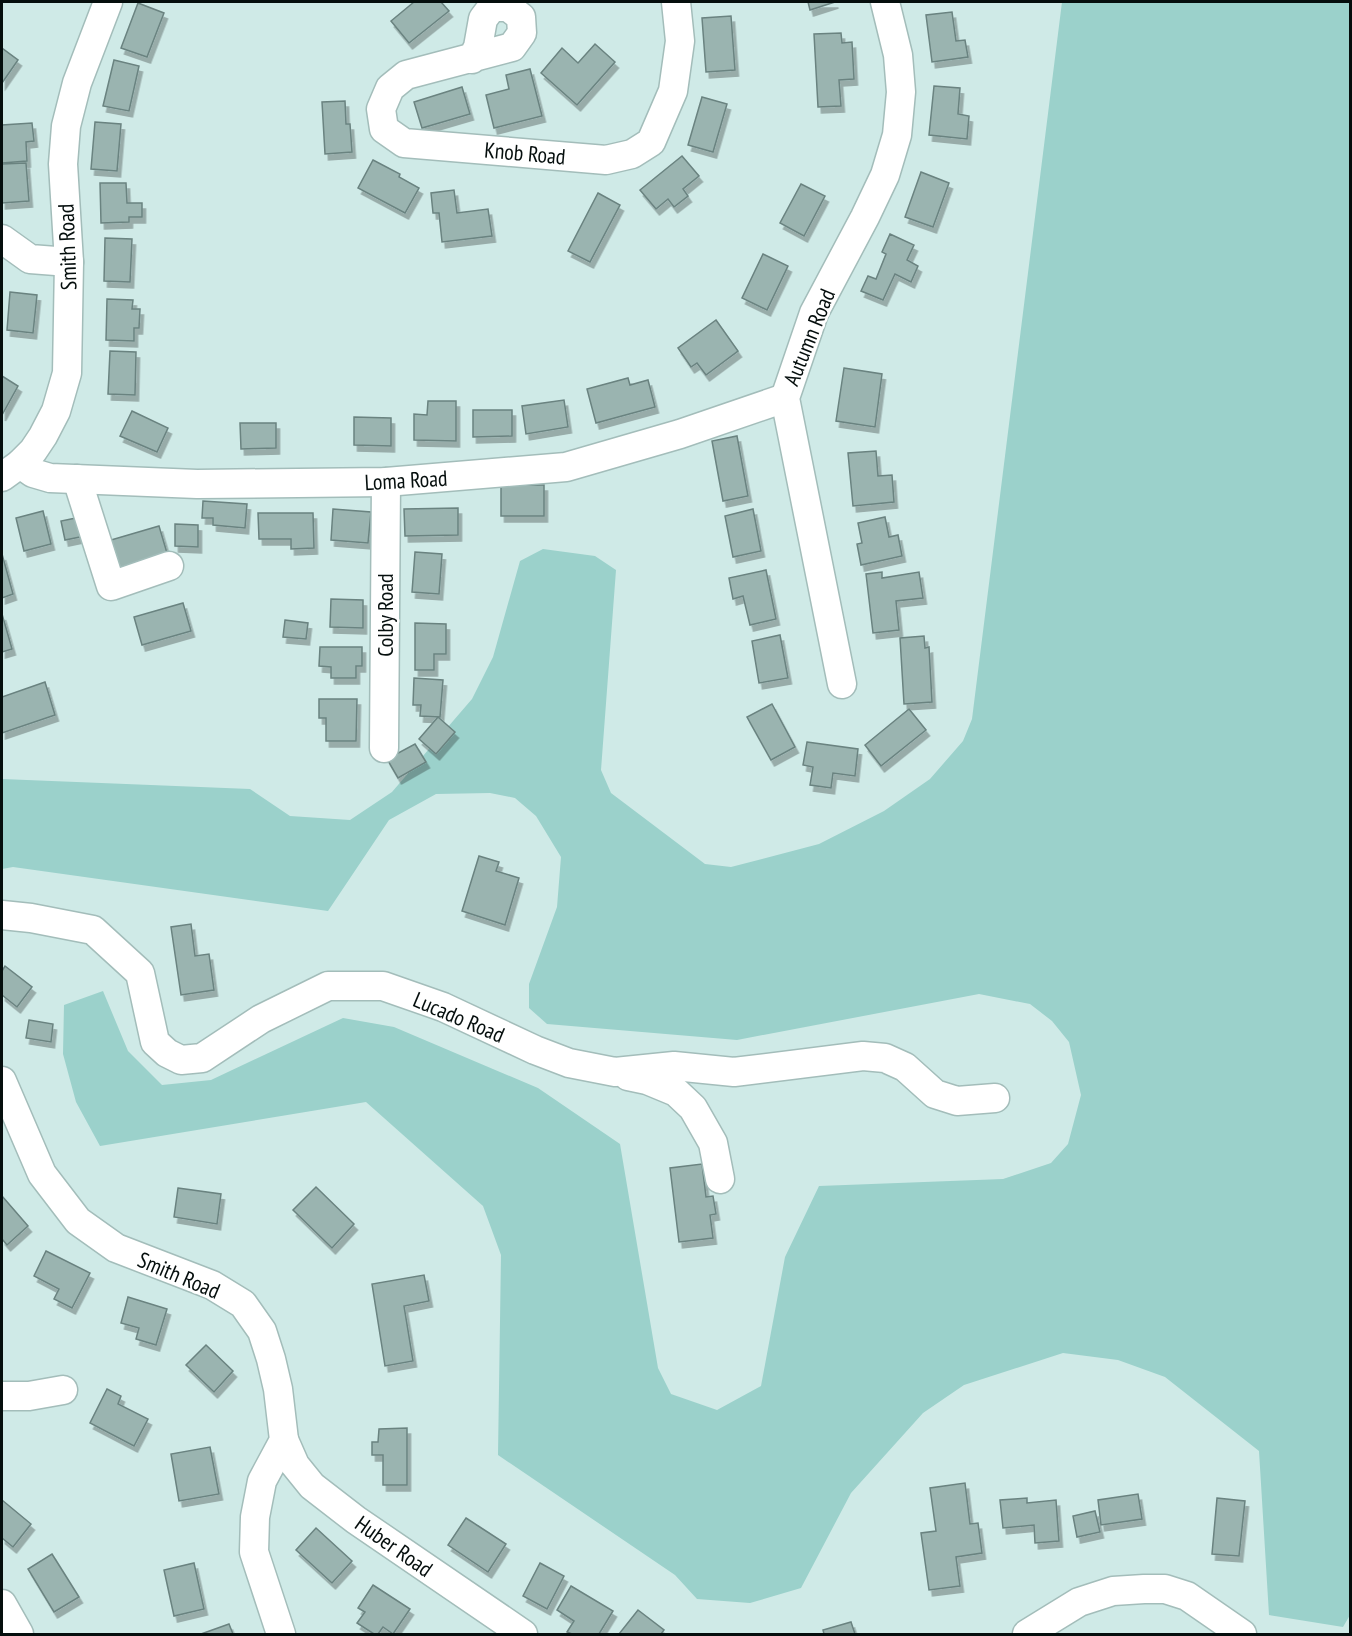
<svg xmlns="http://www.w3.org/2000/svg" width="1352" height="1636" viewBox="0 0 1352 1636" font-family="'PT Sans Narrow',sans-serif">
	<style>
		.green { fill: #9bd1cb }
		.building { fill: #9ab4b0; stroke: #6a8380; stroke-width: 1.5; filter: url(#shadow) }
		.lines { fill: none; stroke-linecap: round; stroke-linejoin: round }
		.minor-casing { stroke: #a3bdba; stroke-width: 31 }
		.minor { stroke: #fff; stroke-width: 28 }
		.labels { text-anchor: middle; stroke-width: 5; stroke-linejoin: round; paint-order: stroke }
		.street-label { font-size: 22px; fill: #050e0d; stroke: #fff }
	</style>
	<defs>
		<filter id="shadow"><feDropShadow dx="3.5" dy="6" stdDeviation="0" flood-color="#0004"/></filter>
	</defs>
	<rect width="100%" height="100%" fill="#cfeae7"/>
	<!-- green -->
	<path class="green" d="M1062,2H1350V1615L1343,1627L1269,1615L1259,1451L1165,1377L1118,1360L1063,1353L964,1385L923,1413L851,1493L801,1588L750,1603L697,1599L675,1575L498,1455L501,1255L483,1206L366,1102L100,1146L76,1102L63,1054L64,1005L103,991L128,1051L162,1085L211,1080L343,1018L394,1027L538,1088L620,1144L658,1368L671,1394L717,1410L761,1386L785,1257L819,1186L1003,1179L1051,1163L1068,1144L1081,1095L1069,1042L1052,1021L1030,1004L979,994L737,1040L547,1024L529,1008V984L557,907L561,857L536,816L515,798L490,793L436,794L389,820L328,911L13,867L2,869V779L250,789L290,816L350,820L392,792L472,699L493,657L520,561L543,549L595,556L616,570L601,770L611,793L705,864L731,867L819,844L884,811L930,779L963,741L972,719Z"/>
	<!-- building -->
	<g class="building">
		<path d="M414,2H441L449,11L409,43L391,21Z"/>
		<path d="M808,2H835L810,10Z"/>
		<path d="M138,3L164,13L147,57L121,48Z"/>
		<path d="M952,12L956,41L965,40L968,57L932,62L926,15Z"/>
		<path d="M731,16L735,70L706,72L702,18Z"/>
		<path d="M841,33L842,43L852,42L854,79L839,80L841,106L818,107L814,34Z"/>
		<path d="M595,44L615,62L577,105L541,73L562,48L578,63Z"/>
		<path d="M2,46V48L18,60L2,83Z"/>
		<path d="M114,60L139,66L129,111L103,106Z"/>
		<path d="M530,69L542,116L494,128L486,95L509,89L506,75Z"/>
		<path d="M934,86L960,88L958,114L969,116L967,139L929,135Z"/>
		<path d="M462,87L470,114L422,128L414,102Z"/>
		<path d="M702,97L727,104L713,152L688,145Z"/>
		<path d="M345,101L346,124H350L352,152L325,154L322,102Z"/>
		<path d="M95,122L121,124L117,171L91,169Z"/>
		<path d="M32,123L34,141L26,142L27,161L2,163V125Z"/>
		<path d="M682,156L699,176L683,189L688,196L674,207L668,199L656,209L640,190Z"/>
		<path d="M373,160L400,174L399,177L419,188L405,213L358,188Z"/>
		<path d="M26,163L29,201L2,203V164Z"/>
		<path d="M921,172L949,183L933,227L905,217Z"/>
		<path d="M100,183H126L127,203H142V217H129V222L101,223Z"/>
		<path d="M801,184L825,196L804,236L780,223Z"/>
		<path d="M454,190L457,213L488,209L492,236L442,242L439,213H433L431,193Z"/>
		<path d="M598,193L620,205L590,262L568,251Z"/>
		<path d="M890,234L914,245L907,260L918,266L911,282L895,274L883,300L861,291L868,276L876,279L886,254L882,252Z"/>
		<path d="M105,238L132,239L130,282L104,281Z"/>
		<path d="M763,254L788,266L767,310L742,298Z"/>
		<path d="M10,292L37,295L33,333L7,330Z"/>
		<path d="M107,299L133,300L132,309H140L139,328H134V341L106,340Z"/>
		<path d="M716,320L738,351L706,375L697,363L691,367L678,348Z"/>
		<path d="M110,351L136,352L135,395L108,394Z"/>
		<path d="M844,368L882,374L875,427L836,421Z"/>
		<path d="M2,376L18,386L2,415Z"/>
		<path d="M628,378L630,385L648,380L655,407L596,423L587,389Z"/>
		<path d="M564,400L568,427L526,434L522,406Z"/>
		<path d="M428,401H456V441L414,440V414L427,415Z"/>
		<path d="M473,410H512V436L473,437Z"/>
		<path d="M132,411L168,428L157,452L120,436Z"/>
		<path d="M354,417L391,418V446L354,445Z"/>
		<path d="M240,423H276V448L241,449Z"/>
		<path d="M737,436L748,496L723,501L712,441Z"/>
		<path d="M876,451L878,476L892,475L894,502L853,506L848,453Z"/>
		<rect x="501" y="485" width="43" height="31"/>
		<path d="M203,501L247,504L245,528L213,525V518H202Z"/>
		<path d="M458,508V535L405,536L404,509Z"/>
		<path d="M333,509L371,512L368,543L331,540Z"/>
		<path d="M753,509L761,551L733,557L725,516Z"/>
		<path d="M43,511L51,544L24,551L16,518Z"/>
		<path d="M258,513H313L314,548L291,549V539H259Z"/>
		<path d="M81,517L85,536L65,540L61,521Z"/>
		<path d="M885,517L889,537L898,535L902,556L861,565L857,544L862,543L858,523Z"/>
		<path d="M175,524L198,525V547L175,546Z"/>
		<path d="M159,526L167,553L119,568L111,540Z"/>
		<path d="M415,552L442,554L439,594L412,592Z"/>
		<path d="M2,554L13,594L2,598Z"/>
		<path d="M766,570L776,619L750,625L743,596L733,599L729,578Z"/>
		<path d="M882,572V578L919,572L923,598L896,601L899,630L873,633L866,574Z"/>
		<path d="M331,599L363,600V628L330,627Z"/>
		<path d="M183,603L191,631L142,645L134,617Z"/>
		<path d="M2,614L12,649L2,652Z"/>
		<path d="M285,620L308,623L306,639L283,637Z"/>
		<path d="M415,623L446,624V654H434V670H415Z"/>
		<path d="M780,635L788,678L759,683L752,641Z"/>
		<path d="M924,636L925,648L929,647L932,702L904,704L900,638Z"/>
		<path d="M320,647H362V666H356V678H331V667L319,666Z"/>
		<path d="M414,678L443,680L440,717L420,716L421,705H413Z"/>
		<path d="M45,682L55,715L2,733V697Z"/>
		<path d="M319,699H357L356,741H326V718H319Z"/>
		<path d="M772,704L795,747L771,760L747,717Z"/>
		<path d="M909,709L926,730L881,766L865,745Z"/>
		<path d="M438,717L455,732L436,754L419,739Z"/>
		<path d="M807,742L858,749L855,776L833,773L831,788L810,785L813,767L803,765Z"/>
		<path d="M415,744L426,762L398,778L387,759Z"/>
		<path d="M479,856L499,862L496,871L519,878L505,925L462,911Z"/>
		<path d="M191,924L195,956L209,954L214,990L181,995L171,927Z"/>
		<path d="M5,966L32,987L17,1007L2,995V971Z"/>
		<path d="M29,1020L53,1024L51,1042L26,1038Z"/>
		<path d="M702,1164L706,1197L713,1196L716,1214L710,1215L713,1238L679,1242L670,1168Z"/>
		<path d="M316,1187L354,1224L332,1248L293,1210Z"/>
		<path d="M178,1188L221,1194L217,1224L174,1217Z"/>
		<path d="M2,1196L28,1226L7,1245L2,1239Z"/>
		<path d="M46,1251L90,1273L72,1308L54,1299L59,1289L34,1276Z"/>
		<path d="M424,1275L429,1301L404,1306L413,1361L385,1366L372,1284Z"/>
		<path d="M128,1297L167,1309L156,1345L136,1339L139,1328L121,1323Z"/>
		<path d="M206,1345L233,1371L214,1392L186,1365Z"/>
		<path d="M107,1389L121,1396L118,1404L148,1419L134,1446L90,1423Z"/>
		<path d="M407,1428V1485H383V1455H372V1442H378L379,1429Z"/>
		<path d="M210,1447L219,1494L179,1501L171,1454Z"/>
		<path d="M965,1483L970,1524L978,1523L982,1553L956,1557L960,1586L929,1590L921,1533L936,1531L930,1488Z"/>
		<path d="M1138,1494L1142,1519L1101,1525L1098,1500Z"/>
		<path d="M1027,1498V1503L1056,1500L1059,1541L1035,1543L1034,1525L1003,1528L1000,1500Z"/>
		<path d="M1217,1498L1245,1501L1239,1556L1212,1554Z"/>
		<path d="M2,1500L31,1524L13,1547L2,1538Z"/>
		<path d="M1095,1511L1100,1532L1077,1537L1073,1516Z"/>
		<path d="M466,1518L506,1544L488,1572L448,1545Z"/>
		<path d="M316,1528L352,1561L332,1583L296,1550Z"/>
		<path d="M52,1554L79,1597L54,1612L28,1569Z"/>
		<path d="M194,1563L204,1609L174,1616L164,1570Z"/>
		<path d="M540,1563L564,1576L547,1609L523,1596Z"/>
		<path d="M373,1585L410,1609L393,1634L383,1627L378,1634H374L357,1623L365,1612L358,1608Z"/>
		<path d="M571,1586L613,1611L599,1634H572L567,1632L574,1621L557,1610Z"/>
		<path d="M638,1610L664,1630L661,1634H619Z"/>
		<path d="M851,1622L855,1634H824L823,1630Z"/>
		<path d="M229,1624L233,1634H201Z"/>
	</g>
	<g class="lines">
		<!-- minor casing -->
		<g class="minor-casing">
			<g id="minor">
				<path d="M472,59L478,47L483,19L492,7H508L521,17L522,33L512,47L406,75L390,88L381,109L384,129L404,143L606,160L632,154L651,142L673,91L680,41L676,2"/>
				<path d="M2,239L30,259L69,262"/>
				<path d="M20,464L33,473L50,478L197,484L386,482L566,467L680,434L785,398"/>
				<path d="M2,477L20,464L33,451L43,436L56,411L67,373L69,262L63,164L66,126L77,83L108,2"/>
				<path d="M77,479L111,586L169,566"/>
				<path d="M842,684L785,398L814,313L865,217L885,175L897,135L901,92L898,55L885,2"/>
				<path d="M384,748L386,482"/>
				<path d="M2,915L31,918L93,930L140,973L155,1042L167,1053L181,1060L202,1058L261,1019L328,986H383L443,1007L535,1050L569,1063L615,1072L674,1066L734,1072L863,1056L885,1058L905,1067L935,1094L957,1101L995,1098"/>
				<path d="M628,1076L647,1080L676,1092L693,1108L713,1143L720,1179"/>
				<path d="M2,1081L42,1174L78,1221L116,1248L212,1285L243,1304L262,1331L271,1359L278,1389L284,1440L262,1481L255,1517L254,1552L281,1634"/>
				<path d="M2,1396H29L63,1390"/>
				<path d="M284,1440L295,1465L312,1486L356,1520L523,1634"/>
				<path d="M2,1604L19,1634"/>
				<path d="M1027,1634L1079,1602L1113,1591L1144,1589H1165L1187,1596L1242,1634"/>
			</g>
		</g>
		<!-- minor -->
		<use href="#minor" class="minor"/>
	</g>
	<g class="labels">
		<!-- street labels -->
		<g class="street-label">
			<text transform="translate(525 153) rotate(5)" y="8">Knob Road</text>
			<text transform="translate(67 247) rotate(-92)" y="8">Smith Road</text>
			<text transform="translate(809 337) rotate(-68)" y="8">Autumn Road</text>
			<text transform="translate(406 480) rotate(-3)" y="8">Loma Road</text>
			<text transform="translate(385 615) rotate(-90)" y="8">Colby Road</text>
			<text transform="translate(459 1017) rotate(23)" y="8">Lucado Road</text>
			<text transform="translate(179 1275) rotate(23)" y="8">Smith Road</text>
			<text transform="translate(394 1546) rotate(35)" y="8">Huber Road</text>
		</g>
	</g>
	<!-- border -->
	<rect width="1352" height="1636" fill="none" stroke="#050e0d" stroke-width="6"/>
</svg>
